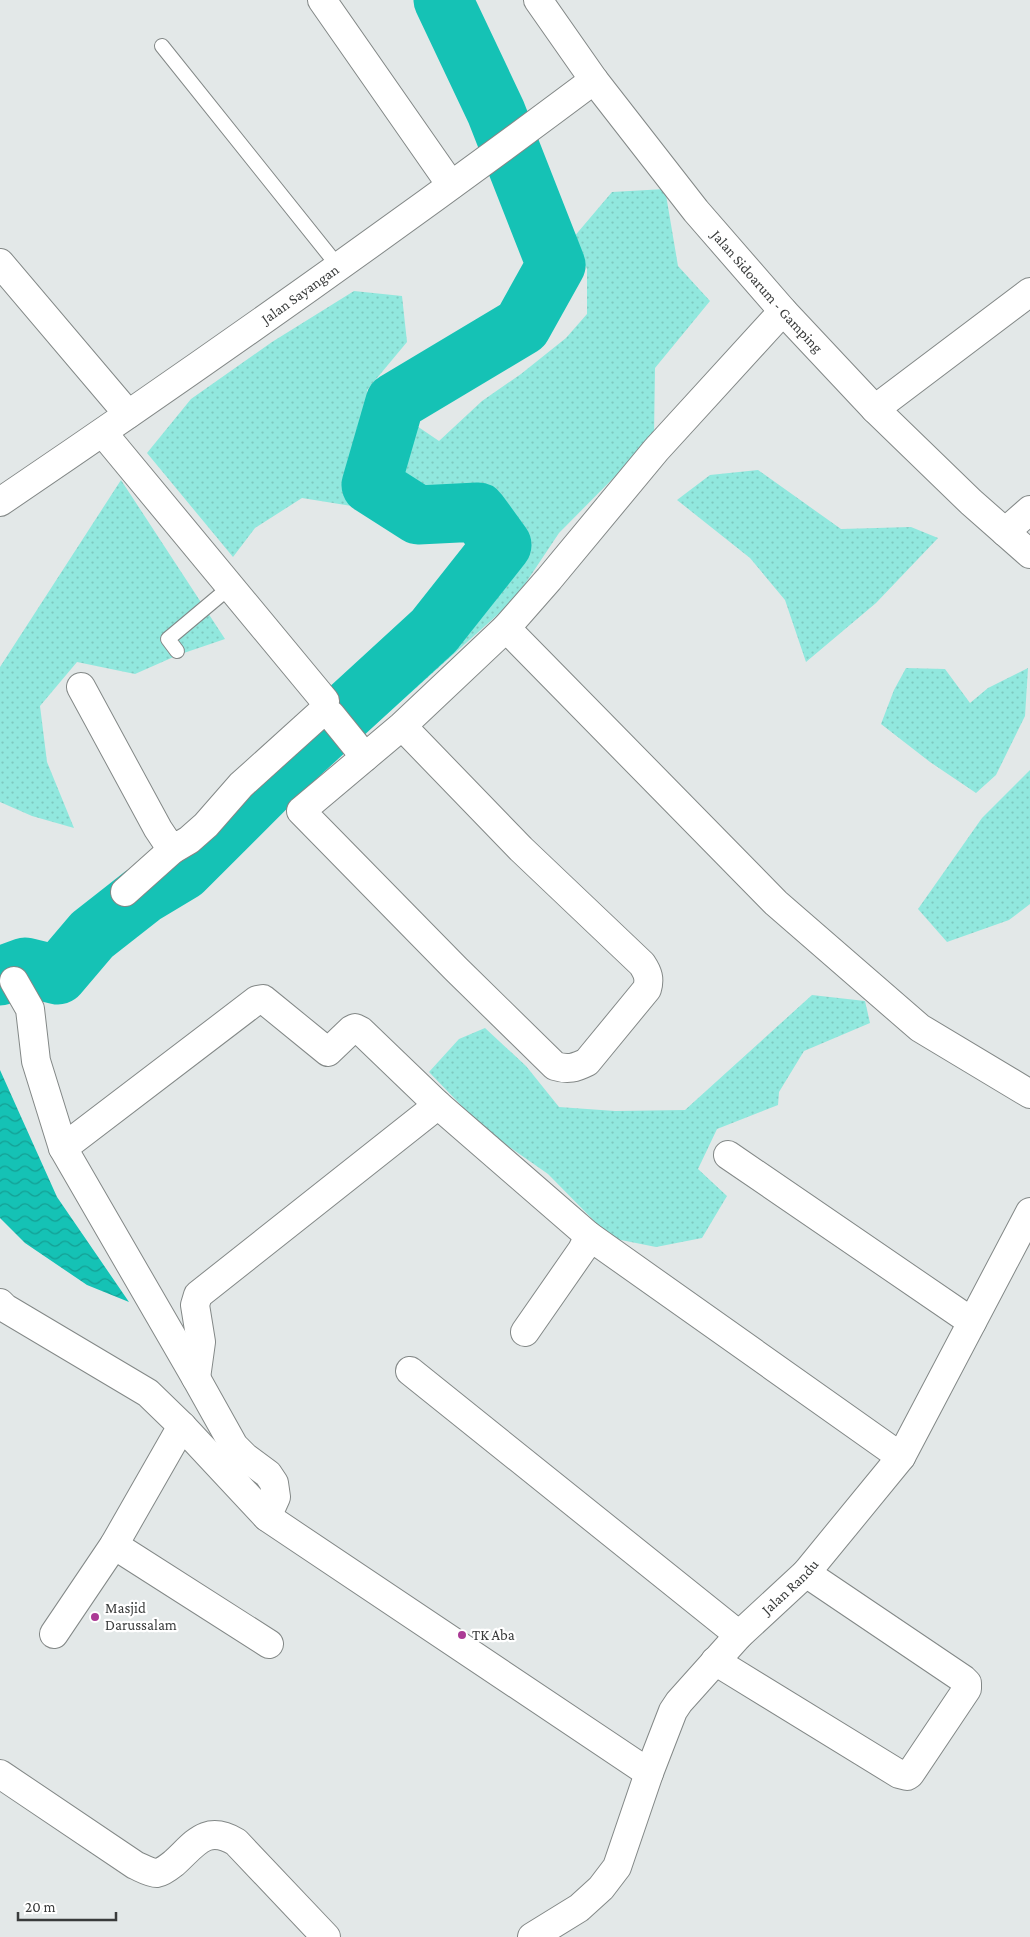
<svg xmlns="http://www.w3.org/2000/svg" width="1030" height="1937" viewBox="0 0 1030 1937" font-family="'Crimson Pro',serif">
	<style>
		.grass { fill: url(#grass-dots) }
		.water { fill: url(#water-waves) }
		.lines { fill: none; stroke-linecap: round; stroke-linejoin: round }
		.river { stroke: #15c2b5; stroke-width: 59 }
		.service-casing { stroke: #838887; stroke-width: 16 }
		.minor-casing { stroke: #838887; stroke-width: 30 }
		.secondary-casing { stroke: #838887; stroke-width: 30 }
		.service { stroke: #fff; stroke-width: 14 }
		.minor { stroke: #fff; stroke-width: 28 }
		.secondary { stroke: #fff; stroke-width: 28 }
		.poi-dot { fill: #ab3a95; stroke: #fff; stroke-width: 2 }
		.labels { text-anchor: middle; stroke-width: 4.5; stroke-linejoin: round; paint-order: stroke }
		.street-label { font-size: 15px; fill: #393b3b; stroke: #fff }
		.poi-label { font-size: 15px; fill: #393b3b; stroke: #fff; text-anchor: start }
	</style>
	<defs>
		<pattern id="grass-dots" width="8" height="8" patternUnits="userSpaceOnUse" patternTransform="scale(1.25)"><rect width="8" height="8" fill="#91e8de"/><path d="M2 2h.1M6 6h.1" fill="none" stroke="#7ec8bf" stroke-width="1.8" stroke-linecap="round"/></pattern>
		<pattern id="water-waves" width="16" height="10" patternUnits="userSpaceOnUse" patternTransform="scale(1.25)"><rect width="16" height="10" fill="#15c2b5"/><path d="M0 5q4-4 8 0t8 0" fill="none" stroke="#149f94"/></pattern>
	</defs>
	<rect width="100%" height="100%" fill="#e3e8e8"/>
	<!-- grass -->
	<g class="grass">
		<path d="M665,189L678,266L710,301L655,368L654,437L559,533L515,599L367,732L347,702L431,618L503,570L519,527L487,495H423L395,486L387,465L411,422L439,441L482,401L521,374L566,338L587,314V269L573,238L612,192Z"/>
		<path d="M354,291L402,296L407,342L367,390L364,508L302,498L255,528L233,557L147,453L191,399L272,342Z"/>
		<path d="M758,470L841,529L911,527L938,538L876,603L806,662L785,600L750,558L677,500L710,475Z"/>
		<path d="M121,480L225,639L178,655L135,674L77,662L40,706L47,762L74,828L32,816L0,802V667Z"/>
		<path d="M906,668L945,669L970,703L988,688L1028,668L1025,716L996,775L976,793L930,762L881,724L894,690Z"/>
		<path d="M1030,770V904L1009,920L947,942L918,909L982,818Z"/>
		<path d="M812,995L865,1001L870,1023L804,1051L779,1092L778,1105L717,1129L698,1169L727,1196L702,1238L656,1247L611,1238L548,1174L484,1129L429,1072L459,1039L485,1028L526,1066L559,1107L615,1111L685,1110Z"/>
	</g>
	<!-- water -->
	<path class="water" d="M0,1070L57,1197L129,1302L87,1285L25,1243L0,1218Z"/>
	<g class="lines">
		<!-- river -->
		<path class="river" d="M0,976L25,967L58,975L92,935L143,895L183,871L301,753L434,631L502,545L478,512L418,515L371,485L395,402L522,326L556,265L496,112L443,0"/>
		<!-- service casing -->
		<g class="service-casing">
			<g id="service">
				<path d="M162,46L338,266"/>
				<path d="M177,651L168,639L230,587"/>
			</g>
		</g>
		<!-- minor casing -->
		<g class="minor-casing">
			<g id="minor">
				<path d="M322,0L451,185"/>
				<path d="M0,263L128,414"/>
				<path d="M875,409L1030,292"/>
				<path d="M103,433L325,701L323,711"/>
				<path id="s1" d="M0,502C201,366 400,225 594,80"/>
				<path d="M1005,532L1030,510"/>
				<path d="M506,628L776,903L920,1028L1030,1094"/>
				<path d="M81,687L158,829L172,850L189,840L206,825L241,785L323,711L331,715L365,757"/>
				<path d="M402,726L521,849L642,964C648,973 650,979 647,989L587,1062C575,1068 568,1070 555,1066L456,969L301,811L402,726L506,628L549,579L656,450L783,311"/>
				<path d="M125,892L172,850"/>
				<path d="M14,981L30,1009L36,1061L63,1148L196,1378L234,1446L245,1457L268,1474L274,1483L276,1497L267,1517"/>
				<path d="M63,1148L257,1000L263,999L328,1052L351,1030L355,1028L361,1031L438,1105L589,1236"/>
				<path d="M728,1155L972,1322"/>
				<path d="M0,1303L5,1308L148,1393L182,1426L267,1517L649,1773"/>
				<path d="M525,1332L582,1250L589,1236L901,1457"/>
				<path d="M410,1371L739,1635"/>
				<path d="M196,1378L201,1342L195,1305L198,1295L438,1105"/>
				<path d="M114,1545L269,1644"/>
				<path d="M54,1634L114,1545L182,1426"/>
				<path d="M715,1661L899,1774L907,1776L910,1774L967,1689V1683L963,1679L806,1573"/>
				<path d="M0,1774L135,1865C142,1868 150,1873 157,1873C163,1872 169,1867 174,1863C195,1844 206,1824 236,1842L326,1937"/>
				<path id="s2" d="M532,1937L579,1908L601,1888L617,1867L649,1773L673,1711L679,1702L739,1635L806,1573L901,1457L1030,1212"/>
			</g>
		</g>
		<!-- secondary casing -->
		<g class="secondary-casing">
			<g id="secondary">
				<path id="s3" d="M538,0L594,80L696,211L783,311L875,409L971,502L1030,554"/>
			</g>
		</g>
		<!-- service -->
		<use href="#service" class="service"/>
		<!-- minor -->
		<use href="#minor" class="minor"/>
		<!-- secondary -->
		<use href="#secondary" class="secondary"/>
	</g>
	<!-- markers -->
	<g class="poi-dot">
		<circle cx="95" cy="1617" r="5"/>
		<circle cx="462" cy="1635" r="5"/>
	</g>
	<g class="labels">
		<!-- street labels -->
		<g class="street-label">
			<text dy="5" stroke="none"><textPath href="#s3" startOffset="371">Jalan Sidoarum - Gamping</textPath></text>
			<text dy="5" stroke="none"><textPath href="#s1" startOffset="365">Jalan Sayangan</textPath></text>
			<text dy="5" stroke="none"><textPath href="#s2" startOffset="448">Jalan Randu</textPath></text>
		</g>
		<!-- poi labels -->
		<g class="poi-label">
			<text x="105" y="1613">Masjid<tspan x="105" dy="17">Darussalam</tspan></text>
			<text x="472" y="1640">TK Aba</text>
		</g>
	</g>
	<!-- scale -->
	<path d="M18 1912v8h98v-8" fill="none" stroke="#393b3b" stroke-width="2.5"/>
	<text x="25" y="1912" font-size="15" fill="#393b3b" stroke="#ffffff" stroke-width="4" paint-order="stroke">20 m</text>
</svg>
